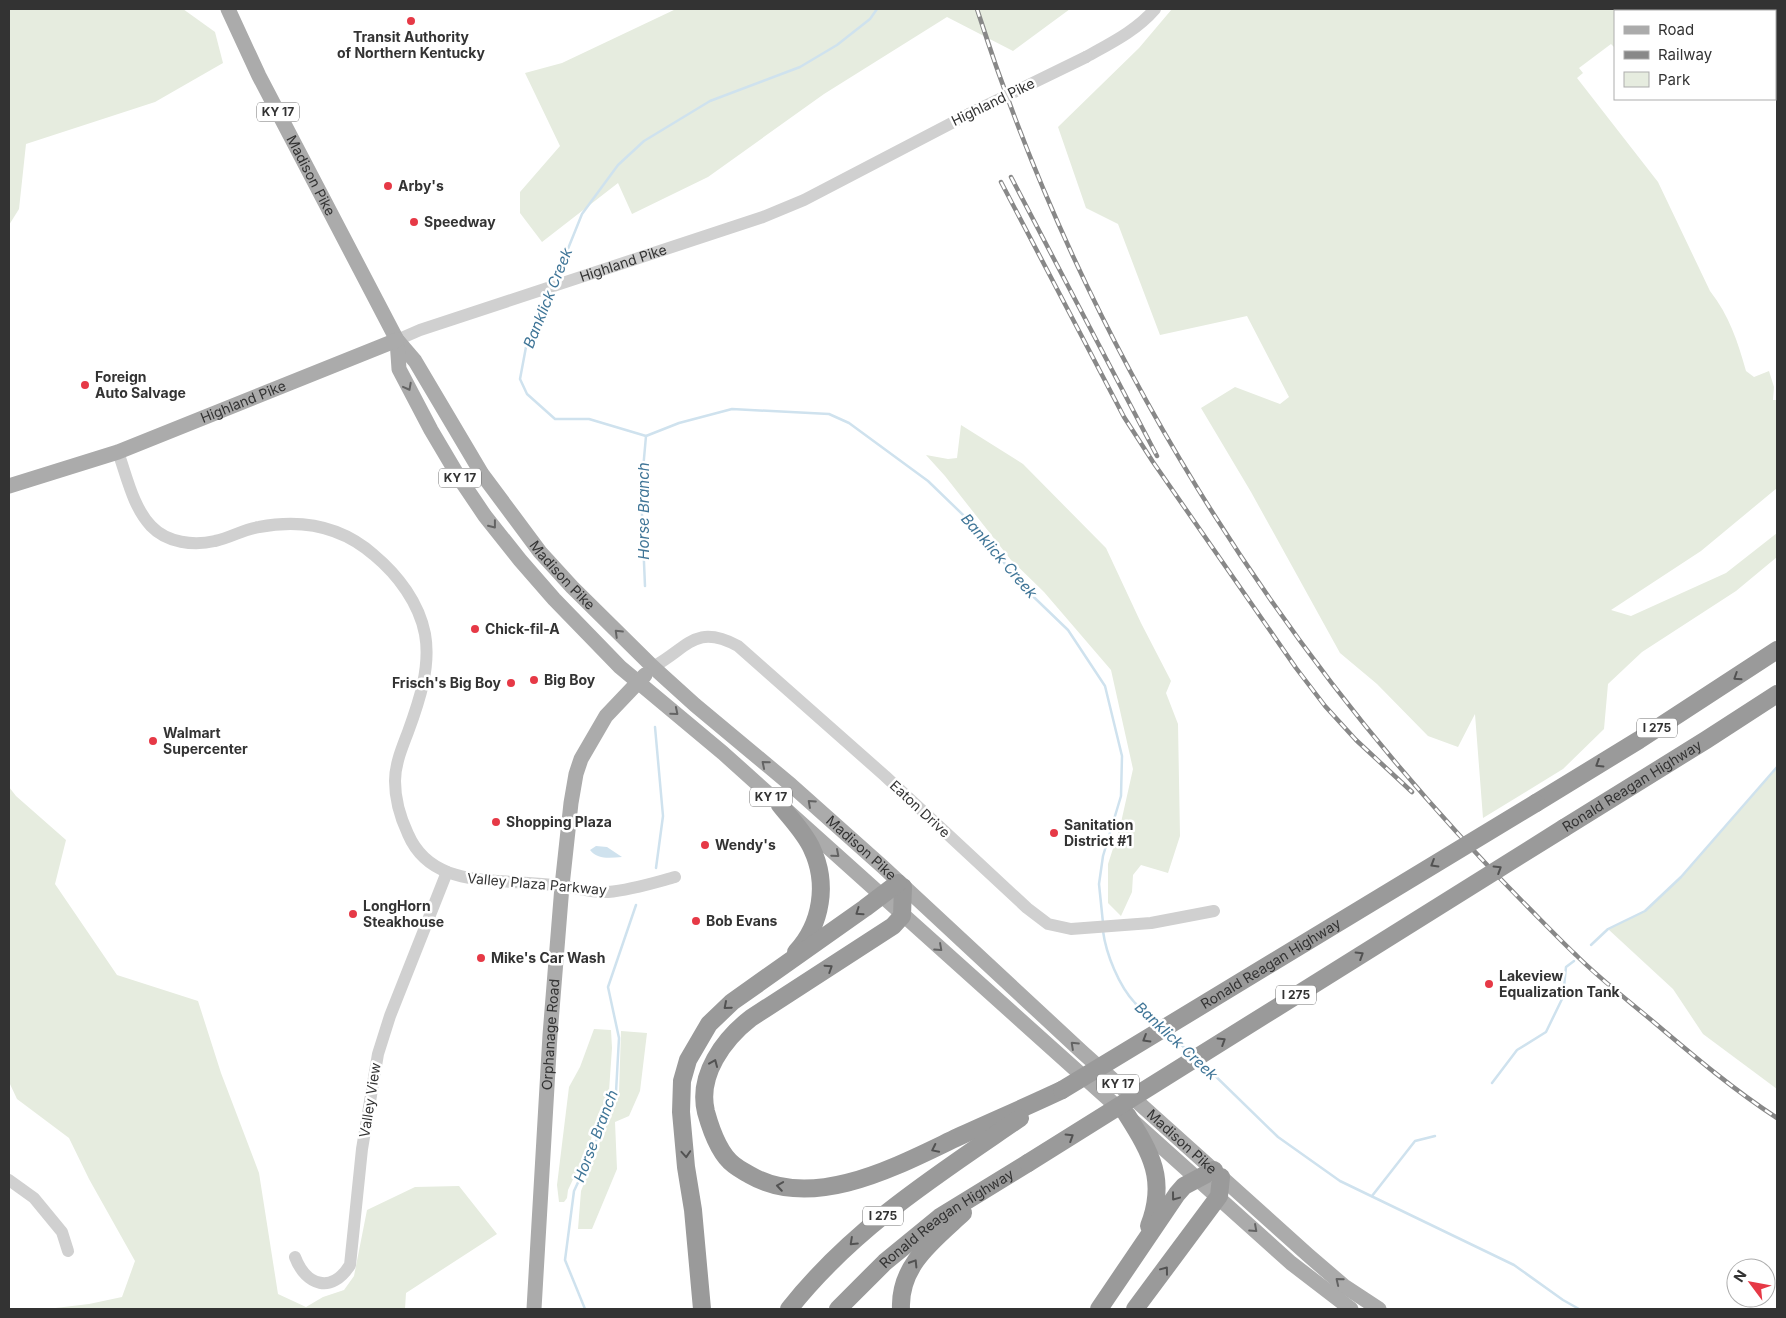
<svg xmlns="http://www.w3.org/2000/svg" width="1786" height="1318" viewBox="0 0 1786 1318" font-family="Inter,sans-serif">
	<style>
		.green { fill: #e6ecdf }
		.water { fill: #cfe2ee }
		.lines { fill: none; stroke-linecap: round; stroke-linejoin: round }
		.stream { stroke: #cfe2ee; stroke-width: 2.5 }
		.minor { stroke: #d0d0d0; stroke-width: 12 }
		.major { stroke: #ababab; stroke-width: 15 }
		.highway { stroke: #9a9a9a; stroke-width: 18 }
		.rail-casing { stroke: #888; stroke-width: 4.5 }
		.rail { stroke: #fff; stroke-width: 2.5; stroke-dasharray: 8; stroke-linecap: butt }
		.minor-bridge { stroke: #d0d0d0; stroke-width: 12 }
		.highway-bridge { stroke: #9a9a9a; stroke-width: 18 }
		.oneway { stroke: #636363 }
		.oneway2 { stroke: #525252 }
		.poi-dot { fill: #e63946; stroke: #fff; stroke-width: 2 }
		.labels { text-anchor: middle; stroke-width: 5; stroke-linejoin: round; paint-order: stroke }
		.shield { fill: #fff; stroke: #707070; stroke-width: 1 }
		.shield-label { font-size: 12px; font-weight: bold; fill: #333 }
		.poi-label { font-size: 14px; font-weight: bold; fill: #333; stroke: #fff; text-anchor: start }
		.street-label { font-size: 14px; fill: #333; stroke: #fff }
		.water-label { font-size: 15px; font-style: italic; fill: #3f7597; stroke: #fff }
	</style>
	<rect width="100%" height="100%" fill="#fff"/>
	<!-- green -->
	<g class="green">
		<path d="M9,9H183L215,32L223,63L155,102L26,144L19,209L9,225Z"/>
		<path d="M676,9H1070L1013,51L947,17L824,94L708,177L632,214L618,183L542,242L520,213V192L560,146L525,73L562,63Z"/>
		<path d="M1172,9H1656L1653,11H1615V48L1611,44L1579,68L1583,73L1577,78L1658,182L1710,291C1729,315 1738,342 1746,371L1754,377L1769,371L1774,387L1773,400H1777V488L1701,551L1611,610L1631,616L1726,573L1777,533V557L1736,591L1642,652L1608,684L1604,729L1563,769L1483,818L1475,714L1458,747L1428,736L1377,684L1340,653L1251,492L1201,408L1235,387L1280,404L1289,397L1247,316L1160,335L1118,224L1086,208L1058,127L1139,48Z"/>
		<path d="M961,425L1023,464L1106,548L1141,623L1171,681L1166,693L1178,724L1180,836L1168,873L1141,865L1133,875L1132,892L1121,916L1108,903V864L1120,827L1133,769L1111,670L1044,592L1011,560L945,476L926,455L948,459L957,458Z"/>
		<path d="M1777,767V1089L1703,1034L1673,989L1608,929L1645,911L1681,877Z"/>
		<path d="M9,787L16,796L66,840L55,884L117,975L198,1001L221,1073L259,1173L278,1294L306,1307L323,1297L344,1290L354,1276L367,1210L415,1187L459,1186L497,1234L406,1293L405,1309H47L89,1304L122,1297L135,1261L89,1179L69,1138L17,1099L9,1082Z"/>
		<path d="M594,1029L611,1030L612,1048L609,1091L593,1132L587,1155L575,1175L568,1190L567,1198L564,1202H559L557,1185L569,1087L580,1067Z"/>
		<path d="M621,1031L647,1033L640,1091L629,1116L615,1122L617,1169L592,1229H578L581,1191L619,1093Z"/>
	</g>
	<!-- water -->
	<path class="water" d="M596,846L607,847L622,857C610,858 598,860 590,850Z"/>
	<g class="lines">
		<!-- stream -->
		<g class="stream">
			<path d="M555,281L582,214L618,165L644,141L710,101L800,67L837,45L870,19L877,9"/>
			<path d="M550,292L526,347L520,379L527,394L555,419H589L646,436L679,423L732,409L829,414L849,423L928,481L987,538L1016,580L1068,630L1105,686L1122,756L1121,796L1103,856L1099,884L1103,923"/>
			<path d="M645,586L641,492L646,436"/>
			<path d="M655,727L663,816L656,868"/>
			<path d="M1103,931C1106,954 1119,986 1135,1003C1143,1011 1151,1017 1159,1024"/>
			<path d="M1591,945L1608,929L1645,911L1681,877L1777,767"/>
			<path d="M1169,1033L1190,1053"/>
			<path d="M1202,1063L1278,1137L1340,1181L1514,1265L1563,1300L1579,1309"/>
			<path d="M1492,1083L1517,1050L1546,1032L1563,997L1566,967L1574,961"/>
			<path d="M1372,1196L1415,1141L1435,1136"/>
			<path d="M585,1309L565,1260L574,1191L588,1161L616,1092L619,1038L608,987L636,905"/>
		</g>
		<!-- minor -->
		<g class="minor">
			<path d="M1709,9L1711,11"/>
			<path d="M1775,50H1777"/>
			<path d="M1086,57C1111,43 1136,31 1155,9"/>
			<path id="s1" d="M397,340L420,330L763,217L804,200L969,114"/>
			<path d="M118,452C127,477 133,507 151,526C167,543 194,546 215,541C230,538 244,529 259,527C301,519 341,526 374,555C398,575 419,603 425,634C431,667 419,702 408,732C402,748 395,764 395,781C395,799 400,817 408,834C427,878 470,879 512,882C529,883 546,884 563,886C578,888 592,893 608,892C631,890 653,883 675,877"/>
			<path d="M653,667C688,648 695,623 738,646L885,776L1027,908L1048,924L1071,929L1151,923L1214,911"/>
			<path d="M9,1180L34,1198L62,1232L68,1251"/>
			<path d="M295,1257C306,1286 332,1294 350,1265L362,1149L378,1054L390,1016L447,872"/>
		</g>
		<!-- major -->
		<g class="major">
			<path id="s2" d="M228,9L259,76L397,340L415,361L482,474L540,552L572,587L653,667L695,705L791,785L883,867L1082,1052L1308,1255L1344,1286L1379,1309"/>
			<path d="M397,340L399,369L431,430L460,479L485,516L520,560L554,599L620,667L723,753L1291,1263L1351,1309"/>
			<path id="s3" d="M9,486L118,452L397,340"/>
			<path id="s4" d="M534,1309L550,1035L562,886L571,803L576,774L581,759L606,716L645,675"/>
		</g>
		<!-- highway -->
		<g class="highway">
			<path d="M1536,803L1639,740L1777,650"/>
			<path d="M780,805C791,819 805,833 812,849C828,883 822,924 796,952"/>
			<path id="s5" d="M1564,828L1706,740L1777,694"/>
			<path d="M903,887L902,916L893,926L751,1018C724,1039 697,1075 706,1112C711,1130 719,1154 734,1165C739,1169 745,1172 750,1175C814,1212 899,1165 958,1137C993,1121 1028,1106 1062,1090"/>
			<path d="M1127,1115C1151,1153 1167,1180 1149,1226"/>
			<path d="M702,1309L693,1210L686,1167L681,1112L682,1081L688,1060L709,1024L732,1002L865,908L898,883"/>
			<path d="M789,1309C853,1228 937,1175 1020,1118"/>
			<path id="s6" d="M838,1309L885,1262L940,1217L1028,1163"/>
			<path d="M901,1309C899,1265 934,1240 963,1213"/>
			<path d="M1099,1309L1177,1194L1184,1186L1214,1170"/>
			<path d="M1135,1309L1219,1196L1221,1177"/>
		</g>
		<!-- rail casing -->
		<g class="rail-casing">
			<g id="rail">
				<path d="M977,9C1084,345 1274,650 1522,901C1540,919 1558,938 1576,955C1601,980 1629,1001 1656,1024C1695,1057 1734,1090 1777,1118"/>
				<path d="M1011,177L1157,456"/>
				<path d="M1001,182L1124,417L1153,462L1296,668L1325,706L1356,740L1412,792"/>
			</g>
		</g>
		<!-- rail -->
		<use href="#rail" class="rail"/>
		<!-- minor-bridge -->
		<path class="minor-bridge" d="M969,114L1086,57"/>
		<!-- highway-bridge -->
		<g class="highway-bridge">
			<path id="s7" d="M1062,1090L1536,803"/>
			<path d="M1028,1163L1564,828"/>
		</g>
	</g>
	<!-- one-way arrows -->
	<defs><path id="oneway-chevron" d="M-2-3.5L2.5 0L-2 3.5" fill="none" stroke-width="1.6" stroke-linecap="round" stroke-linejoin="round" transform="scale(1.25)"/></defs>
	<g class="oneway">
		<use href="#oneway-chevron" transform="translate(408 387) rotate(62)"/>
		<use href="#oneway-chevron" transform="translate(493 525) rotate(52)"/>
		<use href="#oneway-chevron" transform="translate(618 633) rotate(-136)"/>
		<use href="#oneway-chevron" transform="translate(675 712) rotate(40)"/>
		<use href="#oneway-chevron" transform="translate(765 764) rotate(-140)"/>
		<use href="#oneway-chevron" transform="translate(811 803) rotate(-138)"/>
		<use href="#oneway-chevron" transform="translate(836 854) rotate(41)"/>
		<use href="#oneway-chevron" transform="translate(939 948) rotate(42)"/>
		<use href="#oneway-chevron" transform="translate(1074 1045) rotate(-137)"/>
		<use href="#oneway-chevron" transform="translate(1254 1229) rotate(42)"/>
		<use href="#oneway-chevron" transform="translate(1339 1281) rotate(-141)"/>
	</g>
	<g class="oneway2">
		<use href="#oneway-chevron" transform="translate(1737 677) rotate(147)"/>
		<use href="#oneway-chevron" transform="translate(1599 764) rotate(148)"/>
		<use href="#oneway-chevron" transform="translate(1434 864) rotate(149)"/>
		<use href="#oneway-chevron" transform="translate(1498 869) rotate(-32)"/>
		<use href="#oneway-chevron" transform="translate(859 912) rotate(145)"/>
		<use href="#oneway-chevron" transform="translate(1360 955) rotate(-32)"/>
		<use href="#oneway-chevron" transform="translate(829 968) rotate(-33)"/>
		<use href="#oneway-chevron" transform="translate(727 1006) rotate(139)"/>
		<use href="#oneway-chevron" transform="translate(1146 1039) rotate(149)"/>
		<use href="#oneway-chevron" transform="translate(1222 1041) rotate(-32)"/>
		<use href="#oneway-chevron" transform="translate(714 1063) rotate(-67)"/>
		<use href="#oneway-chevron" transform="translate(1070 1137) rotate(-32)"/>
		<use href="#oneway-chevron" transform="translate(935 1149) rotate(154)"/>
		<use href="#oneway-chevron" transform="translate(686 1154) rotate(86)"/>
		<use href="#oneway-chevron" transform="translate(780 1186) rotate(-171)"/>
		<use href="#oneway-chevron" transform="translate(1175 1197) rotate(127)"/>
		<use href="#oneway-chevron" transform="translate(853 1242) rotate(137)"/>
		<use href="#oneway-chevron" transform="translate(914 1263) rotate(-58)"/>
		<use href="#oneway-chevron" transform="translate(1165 1270) rotate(-53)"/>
	</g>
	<!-- markers -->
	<g class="poi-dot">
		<circle cx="411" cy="21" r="5"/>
		<circle cx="388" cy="186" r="5"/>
		<circle cx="414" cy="222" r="5"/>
		<circle cx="85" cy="385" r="5"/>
		<circle cx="475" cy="629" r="5"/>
		<circle cx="534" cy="680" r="5"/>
		<circle cx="511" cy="683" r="5"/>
		<circle cx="153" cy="741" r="5"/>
		<circle cx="496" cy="822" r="5"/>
		<circle cx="1054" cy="833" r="5"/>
		<circle cx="705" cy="845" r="5"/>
		<circle cx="353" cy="914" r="5"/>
		<circle cx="696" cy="921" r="5"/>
		<circle cx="481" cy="958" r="5"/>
		<circle cx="1489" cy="984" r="5"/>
	</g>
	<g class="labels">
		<!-- shield labels -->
		<g class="shield">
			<rect x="257" y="102.5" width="42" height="19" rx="4"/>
			<rect x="439" y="468.5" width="42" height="19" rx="4"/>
			<rect x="1637" y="718.5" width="40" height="19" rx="4"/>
			<rect x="750" y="787.5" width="42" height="19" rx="4"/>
			<rect x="1276" y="985.5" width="40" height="19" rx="4"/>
			<rect x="1097" y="1074.5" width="42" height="19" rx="4"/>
			<rect x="863" y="1206.5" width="40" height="19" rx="4"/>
		</g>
		<g class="shield-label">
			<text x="278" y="116">KY 17</text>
			<text x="460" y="482">KY 17</text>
			<text x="1657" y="732">I 275</text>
			<text x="771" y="801">KY 17</text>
			<text x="1296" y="999">I 275</text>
			<text x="1118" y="1088">KY 17</text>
			<text x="883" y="1220">I 275</text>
		</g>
		<!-- poi labels -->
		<g class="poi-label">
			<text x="411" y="42" text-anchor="middle">Transit Authority<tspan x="411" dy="16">of Northern Kentucky</tspan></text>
			<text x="398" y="191">Arby's</text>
			<text x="424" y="227">Speedway</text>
			<text x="95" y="382">Foreign<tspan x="95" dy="16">Auto Salvage</tspan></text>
			<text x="485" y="634">Chick-fil-A</text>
			<text x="544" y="685">Big Boy</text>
			<text x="501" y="688" text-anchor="end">Frisch's Big Boy</text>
			<text x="163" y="738">Walmart<tspan x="163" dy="16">Supercenter</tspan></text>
			<text x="506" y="827">Shopping Plaza</text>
			<text x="1064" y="830">Sanitation<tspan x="1064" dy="16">District #1</tspan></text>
			<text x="715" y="850">Wendy's</text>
			<text x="363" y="911">LongHorn<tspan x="363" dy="16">Steakhouse</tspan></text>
			<text x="706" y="926">Bob Evans</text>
			<text x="491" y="963">Mike's Car Wash</text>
			<text x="1499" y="981">Lakeview<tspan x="1499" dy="16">Equalization Tank</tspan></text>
		</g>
		<!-- street labels -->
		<g class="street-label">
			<text transform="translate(993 102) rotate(-26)" y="5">Highland Pike</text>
			<text dy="5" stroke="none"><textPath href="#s2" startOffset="186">Madison Pike</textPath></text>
			<text dy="5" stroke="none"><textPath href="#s1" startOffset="239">Highland Pike</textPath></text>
			<text dy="5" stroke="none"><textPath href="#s3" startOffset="249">Highland Pike</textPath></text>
			<text dy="5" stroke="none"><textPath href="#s2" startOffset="660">Madison Pike</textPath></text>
			<text dy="5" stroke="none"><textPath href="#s5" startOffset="80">Ronald Reagan Highway</textPath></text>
			<text transform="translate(920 809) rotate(43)" y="5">Eaton Drive</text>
			<text dy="5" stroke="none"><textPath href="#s2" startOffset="1065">Madison Pike</textPath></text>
			<text transform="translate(537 884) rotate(5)" y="5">Valley Plaza Parkway</text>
			<text dy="5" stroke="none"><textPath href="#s7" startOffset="244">Ronald Reagan Highway</textPath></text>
			<text dy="5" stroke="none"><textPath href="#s4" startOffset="275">Orphanage Road</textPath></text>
			<text transform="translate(370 1100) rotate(-81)" y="5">Valley View</text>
			<text dy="5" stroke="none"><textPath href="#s2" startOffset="1500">Madison Pike</textPath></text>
			<text dy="5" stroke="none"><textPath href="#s6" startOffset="142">Ronald Reagan Highway</textPath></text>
		</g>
		<!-- water labels -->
		<g class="water-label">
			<text transform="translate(548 298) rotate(-68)" y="5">Banklick Creek</text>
			<text transform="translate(644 511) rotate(-90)" y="5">Horse Branch</text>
			<text transform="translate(999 556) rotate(49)" y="5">Banklick Creek</text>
			<text transform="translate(1176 1041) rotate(43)" y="5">Banklick Creek</text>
			<text transform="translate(596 1136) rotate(-69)" y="5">Horse Branch</text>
		</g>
	</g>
	<!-- border -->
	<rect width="1786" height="1318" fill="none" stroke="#333333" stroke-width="20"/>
	<!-- legend -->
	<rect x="1614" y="10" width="162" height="90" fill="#ffffff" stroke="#adadad"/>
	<rect x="1624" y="26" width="25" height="8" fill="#ababab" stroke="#adadad"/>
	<text x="1658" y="35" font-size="15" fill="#333333">Road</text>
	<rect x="1624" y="51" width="25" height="8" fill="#888888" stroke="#adadad"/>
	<text x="1658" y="60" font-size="15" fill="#333333">Railway</text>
	<rect x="1624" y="72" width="25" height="15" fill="#e6ecdf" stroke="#adadad"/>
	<text x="1658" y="85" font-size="15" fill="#333333">Park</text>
	<!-- north arrow -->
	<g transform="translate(1751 1283) rotate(302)"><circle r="24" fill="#ffffff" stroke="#adadad"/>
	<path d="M0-4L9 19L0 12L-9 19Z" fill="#e63946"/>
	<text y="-8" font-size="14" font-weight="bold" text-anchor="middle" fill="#333333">N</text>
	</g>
</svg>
